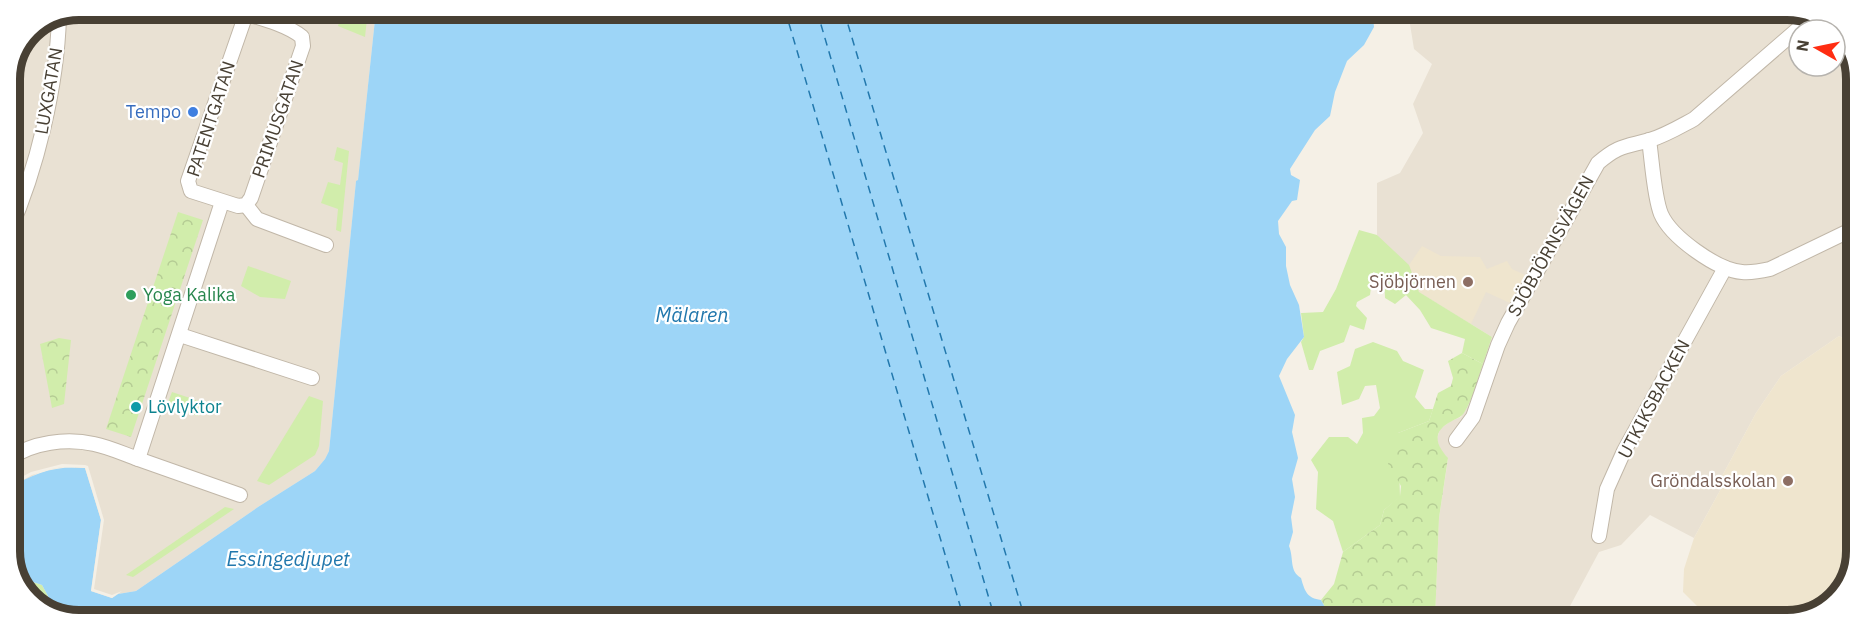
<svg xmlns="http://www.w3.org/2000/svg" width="1865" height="630" viewBox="0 0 1865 630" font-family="'IBM Plex Sans',sans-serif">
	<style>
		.residential { fill: #e9e1d3 }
		.education { fill: #efe5ce }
		.grass { fill: #d1edab }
		.forest { fill: url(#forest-crowns) }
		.water { fill: #9dd5f7 }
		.pier { fill: #f5f0e6 }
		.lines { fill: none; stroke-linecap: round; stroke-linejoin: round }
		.ferry { stroke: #2278ad; stroke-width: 1.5; stroke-dasharray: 8 6; stroke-linecap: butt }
		.street-casing { stroke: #c1b7a8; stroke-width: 16 }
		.street { stroke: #fff; stroke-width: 14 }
		.shop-dot { fill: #3f7fe0; stroke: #fff; stroke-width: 2 }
		.education-dot { fill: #8d6e63; stroke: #fff; stroke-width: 2 }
		.leisure-dot { fill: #2e9e5b; stroke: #fff; stroke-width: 2 }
		.culture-dot { fill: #0f9aa8; stroke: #fff; stroke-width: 2 }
		.labels { text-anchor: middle; stroke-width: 4.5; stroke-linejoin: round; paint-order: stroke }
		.street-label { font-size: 18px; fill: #484034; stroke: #fff }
		.shop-label { font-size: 18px; fill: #366cbe; stroke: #fff; text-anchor: end }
		.education-label { font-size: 18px; fill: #785e54; stroke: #fff; text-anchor: end }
		.leisure-label { font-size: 18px; fill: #27864d; stroke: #fff; text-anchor: start }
		.culture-label { font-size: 18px; fill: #0d838f; stroke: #fff; text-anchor: start }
		.water-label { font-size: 20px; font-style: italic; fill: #2278ad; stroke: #fff }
		.rim { fill: none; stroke: #484034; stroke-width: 8 }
	</style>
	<defs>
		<pattern id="forest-crowns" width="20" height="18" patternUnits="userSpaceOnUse" patternTransform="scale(1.5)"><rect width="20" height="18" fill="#d1edab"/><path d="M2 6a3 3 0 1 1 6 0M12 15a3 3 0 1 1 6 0" fill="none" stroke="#b5cc94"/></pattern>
	</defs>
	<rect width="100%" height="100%" fill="#f5f0e6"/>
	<!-- residential -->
	<g class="residential">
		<path d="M79,9L376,10L358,181H356L329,451L325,459L315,471L258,507L136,591L118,594L112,598L91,591L75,467H63L42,471L9,488V74L30,29Z"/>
		<path d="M1408,12L1808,13L1833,30H1799V66H1835V31L1841,36L1856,74L1854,344L1839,336L1781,376L1756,413L1721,478L1723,485L1694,538L1650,515L1621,545L1599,552L1562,621L1435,620L1439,518L1448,459L1440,449L1437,439L1440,429L1451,421L1461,417L1469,404L1492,337L1419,292L1377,235V183L1400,173L1423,133L1413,104L1432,64L1414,49Z"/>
	</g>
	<!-- education -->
	<g class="education">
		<path d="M1422,246L1441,256L1480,257L1487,269L1507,261L1512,269L1525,275L1510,303L1486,292L1471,324L1419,292L1409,265Z"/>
		<path d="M1839,336L1854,344L1852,573L1828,607L1787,621H1712L1683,592L1684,569L1694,538L1723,485L1721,478L1756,413L1781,376Z"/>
	</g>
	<!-- grass -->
	<g class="grass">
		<path d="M343,10H368L365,37L338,26Z"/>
		<path d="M337,147L349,151L341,232L336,230L338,209L321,203L328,182L340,185L343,163L334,160Z"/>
		<path d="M1359,230L1377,235L1409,265L1419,292L1492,337L1483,364L1462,353L1465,339L1431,328L1420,310L1406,295L1395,304L1385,298L1384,277L1373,272L1370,295L1357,302L1356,306L1367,318L1364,330L1350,325L1344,342L1320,351L1313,370H1309L1301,342L1304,337L1301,313L1323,312L1336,289Z"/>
		<path d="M248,266L291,281L285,299L260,297L241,286Z"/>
		<path d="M1373,342L1397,351L1403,361L1424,370L1415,397L1425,409H1433L1429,421L1398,433L1400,497L1384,510L1380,525L1343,552L1333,521L1316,509L1318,472L1311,460L1329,437H1348L1357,444L1363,433L1362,418L1374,416L1380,408L1376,385L1365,386L1359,399L1342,405L1337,372L1350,366L1355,349Z"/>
		<path d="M172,392L202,402L198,416L167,405Z"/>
		<path d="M309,396L323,401L319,446L315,455L269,485L257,481Z"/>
		<path d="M225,507L234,509L133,577L126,575Z"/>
	</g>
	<!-- forest -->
	<g class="forest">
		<path d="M178,212L203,220L131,437L106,429Z"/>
		<path d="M59,338L71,340L64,404L52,408L40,344Z"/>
		<path d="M1462,353L1483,364C1477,381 1473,399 1464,413C1460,418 1457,418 1452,421C1432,431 1435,444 1448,458L1439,518L1435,620H1376L1359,606L1347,610L1337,620H1332L1321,600L1334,584L1343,552L1380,525L1384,510L1400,496L1401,486L1388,464L1398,433L1429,421L1438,393L1451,386L1453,378L1448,361Z"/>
		<path d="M33,582L42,585L48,596L54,616L26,596L22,589Z"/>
	</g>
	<!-- water -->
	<path class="water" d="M376,10L1375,12L1373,17L1374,27L1364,45L1347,61L1335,92L1330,116L1315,130L1290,169L1291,175L1300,180L1297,200L1292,201L1278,221L1279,234L1286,247V266L1290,285L1299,305L1304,337L1287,359L1279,376L1295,415L1292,432L1298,458L1292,479L1295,497L1291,517L1293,532L1289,546C1294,558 1289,571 1301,578C1305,592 1307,598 1321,600L1332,620L57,617L54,616L48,596L42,585L33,582L9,547V488C34,473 56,465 85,468L101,520L91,591L112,598L118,594L136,591L258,507L315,471L325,459L329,451L356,181L358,180Z"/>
	<!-- pier -->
	<path class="pier" d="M62,464L85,465L88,466L104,520L94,589L112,595L122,591L112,598L91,591L101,520L85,468L63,467L52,469L32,475L9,488V484L31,472Z"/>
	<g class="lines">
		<!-- ferry -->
		<g class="ferry">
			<path d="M785,10L964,619"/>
			<path d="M817,11L995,619"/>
			<path d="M844,11L1025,619"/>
		</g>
		<!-- street casing -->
		<g class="street-casing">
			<g id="street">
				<path d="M231,9C252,16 285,23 302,37L303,46L251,198L246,205L238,206L191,191L188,181L246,14"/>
				<path d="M1649,140C1652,160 1654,197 1661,214C1671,237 1717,270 1742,272C1752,273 1761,271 1770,269L1855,228"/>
				<path d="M246,205L257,219L326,245"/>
				<path d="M9,232C37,170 57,85 59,17"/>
				<path d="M180,335L312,378"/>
				<path d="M1456,440L1473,417L1498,345L1508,323L1598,163C1619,145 1625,147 1650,140C1666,135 1679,127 1694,119L1813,16"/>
				<path d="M9,459C32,442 67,438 94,444C109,447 124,454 138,459L222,202"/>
				<path d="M138,459L240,495"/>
				<path d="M1599,536L1607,489L1624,451L1725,268"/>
			</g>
		</g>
		<!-- street -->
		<use href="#street" class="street"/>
	</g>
	<!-- markers -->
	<circle class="shop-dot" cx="193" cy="112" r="6"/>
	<g class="education-dot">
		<circle cx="1468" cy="282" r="6"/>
		<circle cx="1788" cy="481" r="6"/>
	</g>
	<circle class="leisure-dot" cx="131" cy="295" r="6"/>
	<circle class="culture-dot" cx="136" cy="407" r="6"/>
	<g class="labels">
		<!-- street labels -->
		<g class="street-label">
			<text transform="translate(49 91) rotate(-80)" y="6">LUXGATAN</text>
			<text transform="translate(211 119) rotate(-72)" y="6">PATENTGATAN</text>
			<text transform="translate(278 119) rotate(-71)" y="6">PRIMUSGATAN</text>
			<text transform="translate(1551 246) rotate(-61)" y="6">SJÖBJÖRNSVÄGEN</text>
			<text transform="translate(1654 399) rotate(-62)" y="6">UTKIKSBACKEN</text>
		</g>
		<!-- shop labels -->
		<g class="shop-label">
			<text x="181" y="118">Tempo</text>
		</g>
		<!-- education labels -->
		<g class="education-label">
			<text x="1456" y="288">Sjöbjörnen</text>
			<text x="1776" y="487">Gröndalsskolan</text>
		</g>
		<!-- leisure labels -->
		<g class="leisure-label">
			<text x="143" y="301">Yoga Kalika</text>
		</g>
		<!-- culture labels -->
		<g class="culture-label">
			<text x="148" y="413">Lövlyktor</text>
		</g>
		<!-- water labels -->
		<g class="water-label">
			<text x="692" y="322">Mälaren</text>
			<text x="288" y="566">Essingedjupet</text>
		</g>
	</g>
	<!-- crop -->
	<path d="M0 0H1865V630H0ZM79 20H1787A59 59 0 0 1 1846 79V551A59 59 0 0 1 1787 610H79A59 59 0 0 1 20 551V79A59 59 0 0 1 79 20Z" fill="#fff" fill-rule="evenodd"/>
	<path class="rim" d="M79 20H1787A59 59 0 0 1 1846 79V551A59 59 0 0 1 1787 610H79A59 59 0 0 1 20 551V79A59 59 0 0 1 79 20Z"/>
	<!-- north arrow -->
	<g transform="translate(1817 48) rotate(279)"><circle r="28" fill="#ffffff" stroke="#b6b3ae" stroke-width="1.5"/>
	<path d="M0-4.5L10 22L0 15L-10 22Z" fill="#ff2d12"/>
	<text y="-9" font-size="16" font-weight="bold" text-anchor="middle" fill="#484034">N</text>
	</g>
</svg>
